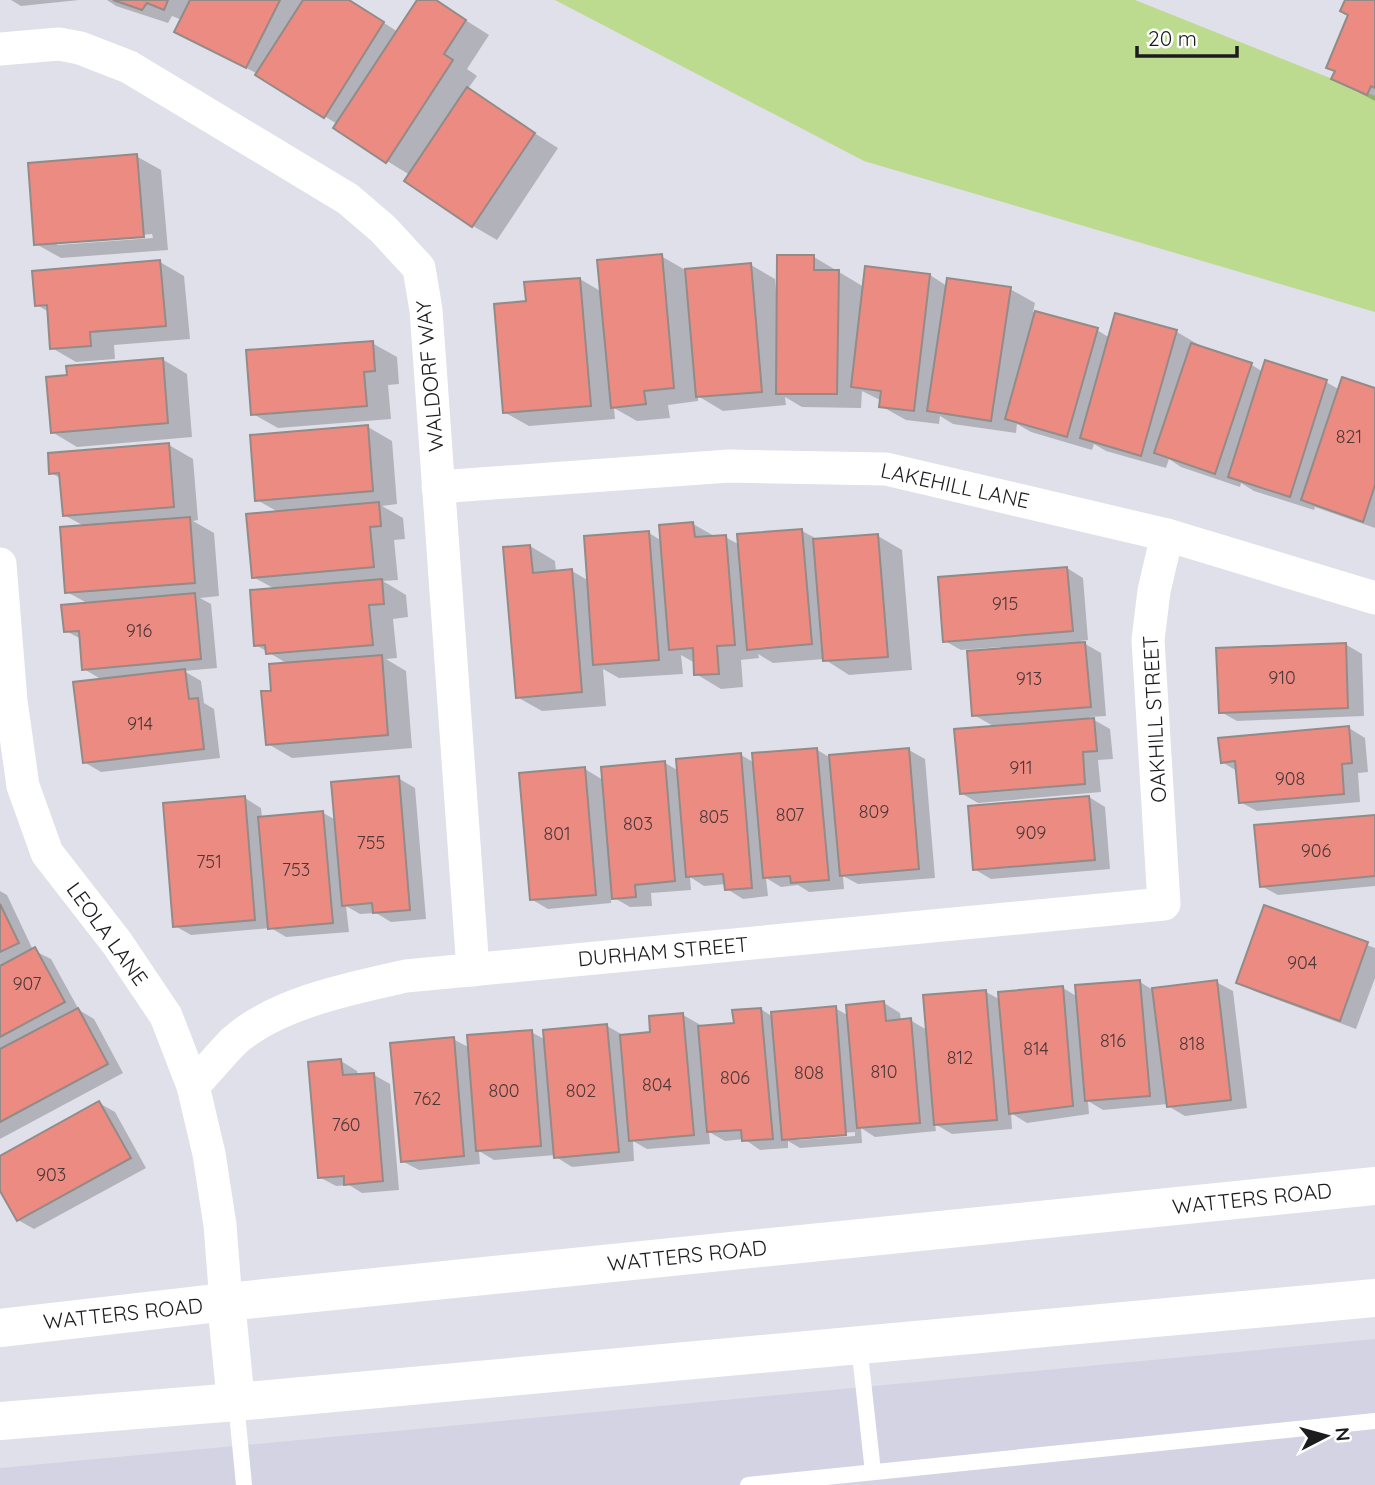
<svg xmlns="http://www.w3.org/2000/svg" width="1375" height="1485" viewBox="0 0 1375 1485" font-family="Quicksand,sans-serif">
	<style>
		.built { fill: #d3d3e4 }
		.green { fill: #bcdb8e }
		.shadow { fill: #0003; fill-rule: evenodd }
		.building { fill: #ec8b82; stroke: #948a88; stroke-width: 2 }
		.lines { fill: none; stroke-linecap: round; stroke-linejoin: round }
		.service { stroke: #fff; stroke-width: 16 }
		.minor { stroke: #fff; stroke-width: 33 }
		.secondary { stroke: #fff; stroke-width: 38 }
		.labels { text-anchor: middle; stroke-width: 6; stroke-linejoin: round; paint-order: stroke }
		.number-label { font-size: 18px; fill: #503838 }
		.street-label { font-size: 21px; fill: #1c1c1f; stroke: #fff }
	</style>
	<rect width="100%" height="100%" fill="#dfe0e9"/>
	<!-- built -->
	<path class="built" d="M1375,1339V1485H0V1468Z"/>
	<!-- green -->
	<path class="green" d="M555,0H1135L1375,96V312L864,161Z"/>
	<!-- shadow -->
	<g class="shadow">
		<path d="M11,0H79L21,6Z"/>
		<path d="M107,0H349L398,32L419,0H434L489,35L467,69L477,76L467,90L558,148L497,240L473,226L410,175L387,161L337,124L256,73L176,32L182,20L172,16L168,23L116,6Z"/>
		<path d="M1347,0H1375V101L1333,79L1350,15Z"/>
		<path d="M136,156L161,170L168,250L61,258L36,244ZM152,234L153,238L57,245V242Z"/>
		<path d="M661,256L687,271L751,265L775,279L776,291L814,257L864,287L930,275L947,286L1010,289L1035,303L1033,312L1097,330L1110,338L1116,315L1177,332L1201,346V348L1252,365L1263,372L1326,382L1340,390H1375V528L1315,507L1314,510L1254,491L1241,483L1240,487L1181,467L1169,459L1166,468L1106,451L1094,444L1092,450L1031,432L1017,424L1016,433L953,424L940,416L939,424L906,420L881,406L882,401L862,391L861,408L802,407L785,397L786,405L723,411L698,396V401L668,405L670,418L637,421L614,408L615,419L529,426L504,412L528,303L580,279L602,292Z"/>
		<path d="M160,262L184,276L190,339L114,345L115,359L76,362L52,348L49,312L37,305Z"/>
		<path d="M372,343L397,357L399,384L388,385L391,419L278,428L253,414Z"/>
		<path d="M162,359L187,374L192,437L77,447L52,432Z"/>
		<path d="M368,427L392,441L397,504L382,506L403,518L405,539L394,540L398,580L383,581L406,595L408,617L393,619L397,658L386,659L406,671L412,748L292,758L268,744L273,692L288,664L256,645L275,589L253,577L280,513L257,500Z"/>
		<path d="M169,445L193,459L198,520L193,521L214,533L219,596L200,598L211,604L217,668L184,671L201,681L204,703L214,709L220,758L101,772L84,762L104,681L84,669L81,639L66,631L89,604L67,592L86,527L64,515L62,479L51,473Z"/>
		<path d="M693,524L716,537H725L740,545L802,531L819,540L878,536L902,550L912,670L849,675L824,659L773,663L758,654L759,658L741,660L743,687L721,689L696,674L695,663L681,655L683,674L619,678L603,669L606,706L542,711L517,697L530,546L555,561L556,572L572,571L589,581L649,533L662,541Z"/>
		<path d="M1067,568L1083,578L1088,640L1080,641L1101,653L1106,716L1089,717L1110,729L1113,759L1098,760L1101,792L978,803L961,793L995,727L974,715L1001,647L961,650L945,641Z"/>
		<path d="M1345,644L1362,654L1364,716L1237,721L1221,712Z"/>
		<path d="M1349,728L1365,738L1368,772L1358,773L1360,802L1257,811L1240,802L1237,771L1222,762Z"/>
		<path d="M816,749L829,757L909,750L925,759L935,878L858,884L843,876L844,889L809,892L798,885L781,887L766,878L768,896L743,899L727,889L726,884L704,886L690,877L691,890L651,893L652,906L630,907L611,896V903L548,909L531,899L585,769L603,780L665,763L679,771L741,755L755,763Z"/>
		<path d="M398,778L415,788L426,919L391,922L376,913L360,914L346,906L349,932L286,937L271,928L191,935L175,926L245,798L261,808L262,818L323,813L336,820Z"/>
		<path d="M1089,797L1105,807L1110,869L991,879L974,869Z"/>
		<path d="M1375,817V886L1278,895L1261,886Z"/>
		<path d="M0,891L7,895L33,950L51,959L79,1010L94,1019L123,1073L0,1139Z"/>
		<path d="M1265,907L1375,948V978L1356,1029L1254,991L1238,982Z"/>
		<path d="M1140,982L1153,990L1216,982L1233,991L1247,1108L1185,1116L1168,1106V1104L1103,1110L1088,1101L1089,1114L1027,1123L1011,1113L1012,1129L952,1134L935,1124L936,1131L875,1137L861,1128L862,1143L800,1148L788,1141V1148L760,1150L744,1139L725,1141L709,1132L710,1144L647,1149L633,1141L634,1161L572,1167L556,1157V1155L494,1160L479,1151L480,1164L419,1170L402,1161L453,1039L470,1048L531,1032L546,1040L607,1026L623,1035L652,1034L683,1015L699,1024L700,1027L735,1024L761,1009L773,1017L835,1008L849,1016L884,1003L900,1013L901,1021L910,1020L927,1030L986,992L1001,1000L1063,988L1078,997ZM855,1132V1136L797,1140V1137Z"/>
		<path d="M341,1061L357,1071L358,1076L374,1075L390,1084L399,1190L362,1193L349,1185L336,1186L319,1177Z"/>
		<path d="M99,1103L115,1112L146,1168L34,1229L18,1220L0,1187V1158Z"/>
	</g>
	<!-- building -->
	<g class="building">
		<path d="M113,0H168L164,10L147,3L142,10Z"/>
		<path d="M190,0H280L246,68L174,32Z"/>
		<path d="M303,0H349L384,22L324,118L255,75Z"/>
		<path d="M417,0H436L466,20L444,54L453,60L386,163L333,128Z"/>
		<path d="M1345,0H1375V88L1371,86L1367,95L1331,79L1335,71L1326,68L1348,15L1340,11Z"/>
		<path d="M467,87L535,133L472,227L404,181Z"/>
		<path d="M137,154L144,237L34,245L28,163Z"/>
		<path d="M662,254L674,388L644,391L646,404L611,408L597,260Z"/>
		<path d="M777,255H814V270H839L837,394H776Z"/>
		<path d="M160,260L166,326L90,332L91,346L50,349L47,305L35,306L32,271Z"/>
		<path d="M751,263L762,392L696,397L685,269Z"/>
		<path d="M865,266L930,274L914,411L879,407L881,391L851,387Z"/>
		<path d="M580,278L591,406L503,413L494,304L526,301L524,282Z"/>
		<path d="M947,278L1011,287L991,421L927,411Z"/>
		<path d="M1035,311L1098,328L1067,437L1005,419Z"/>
		<path d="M1115,313L1177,330L1141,456L1080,438Z"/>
		<path d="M373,341L375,371L364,372L367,406L251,415L246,350Z"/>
		<path d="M1191,343L1252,363L1215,474L1154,453Z"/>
		<path d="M163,358L168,423L51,433L46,377L67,375L66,366Z"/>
		<path d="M1265,360L1327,380L1290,497L1228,477Z"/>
		<path d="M1342,377L1375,388V485L1363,522L1301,500Z"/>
		<path d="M368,425L373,491L255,501L250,435Z"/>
		<path d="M169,443L174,507L63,516L59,473L49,474L48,453Z"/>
		<path d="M379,502L381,526L370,527L374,567L252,578L246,514Z"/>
		<path d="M190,517L195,583L65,593L60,527Z"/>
		<path d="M693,522L695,537L726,535L735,645L717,646L719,674L694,675L693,648L669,650L659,525Z"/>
		<path d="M802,529L812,644L747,650L737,534Z"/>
		<path d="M649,531L659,660L593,665L584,536Z"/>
		<path d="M878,534L888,657L823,661L813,539Z"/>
		<path d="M530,545L533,573L572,569L582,692L516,698L503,547Z"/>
		<path d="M1067,567L1073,631L943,642L938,577Z"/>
		<path d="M382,579L384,604L369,605L373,645L266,654L265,645L254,646L250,590Z"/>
		<path d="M195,593L201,659L82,670L79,631L64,632L61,605Z"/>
		<path d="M1085,642L1091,707L972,716L967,651Z"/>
		<path d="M1346,643L1348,708L1219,713L1216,648Z"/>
		<path d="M382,655L388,735L266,745L261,691H271L269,664Z"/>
		<path d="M185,669L189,699L198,698L204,749L83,763L73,682Z"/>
		<path d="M1094,718L1097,751L1083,752L1085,784L960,794L954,729Z"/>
		<path d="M1349,726L1352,763L1342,764L1344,794L1239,803L1235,761L1221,763L1218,738Z"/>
		<path d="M817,748L829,880L791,883L790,876L763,878L752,753Z"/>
		<path d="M909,748L919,869L840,876L829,755Z"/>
		<path d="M741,753L752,888L725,890L723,874L686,877L676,759Z"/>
		<path d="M665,761L675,881L635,885L636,897L612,899L601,767Z"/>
		<path d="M585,767L596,895L530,900L519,773Z"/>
		<path d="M399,776L410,910L373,913L372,903L342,906L331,782Z"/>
		<path d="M245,796L255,920L173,927L163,803Z"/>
		<path d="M1089,796L1095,860L973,870L968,806Z"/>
		<path d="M323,811L333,923L268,929L258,817Z"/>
		<path d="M1375,815V876L1260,887L1254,825Z"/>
		<path d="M0,904L19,943L0,952Z"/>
		<path d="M1264,905L1368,942L1340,1021L1236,983Z"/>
		<path d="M35,947L65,1002L0,1037V966Z"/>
		<path d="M1140,980L1150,1096L1085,1101L1075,985Z"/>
		<path d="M1217,980L1231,1100L1167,1107L1152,988Z"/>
		<path d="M1063,986L1073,1106L1009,1114L998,992Z"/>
		<path d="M986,990L997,1120L934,1125L923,995Z"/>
		<path d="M884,1001L886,1021L911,1018L920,1123L857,1128L846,1005Z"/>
		<path d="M836,1006L846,1135L782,1140L771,1012Z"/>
		<path d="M78,1008L108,1064L0,1122V1049Z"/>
		<path d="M761,1008L773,1139L742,1141L741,1130L707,1132L698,1026L734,1023L732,1010Z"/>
		<path d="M683,1013L694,1135L629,1141L620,1035L650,1032L649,1016Z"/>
		<path d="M607,1024L619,1152L554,1158L543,1030Z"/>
		<path d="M532,1030L541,1146L476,1151L467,1035Z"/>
		<path d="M454,1037L464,1156L401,1162L390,1043Z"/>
		<path d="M341,1059L343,1075L374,1073L383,1181L344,1185V1176L318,1178L308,1062Z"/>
		<path d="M99,1101L131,1158L17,1221L0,1191V1156Z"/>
	</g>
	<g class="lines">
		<!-- service -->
		<g class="service">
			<path d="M859,1345L873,1472"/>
			<path d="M236,1402L244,1485"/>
			<path d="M748,1485L1375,1421"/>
		</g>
		<!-- minor -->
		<g class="minor">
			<path d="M0,49L59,44L80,48L129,67L348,199L383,229L419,268L426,310L473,970"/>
			<path d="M438,487L729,466L886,469L1167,535L1375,598"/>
			<path d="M0,564L11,701L23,786L47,853L117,943L166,1016L193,1086L209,1154L220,1225L226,1302"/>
			<path d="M193,1086C207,1071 220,1055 234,1041C276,1003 352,988 406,976L1164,904L1148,640L1154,591L1167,535"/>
		</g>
		<!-- secondary -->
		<g class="secondary">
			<path d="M226,1302L236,1402"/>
			<path d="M0,1328L226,1302L1375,1186"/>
			<path d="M0,1421L236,1402L1375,1298"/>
		</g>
	</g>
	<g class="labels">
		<!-- number labels -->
		<g class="number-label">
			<text x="1349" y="443">821</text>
			<text x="1005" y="610">915</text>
			<text x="139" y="637">916</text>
			<text x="1282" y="684">910</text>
			<text x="1029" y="685">913</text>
			<text x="140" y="730">914</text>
			<text x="1021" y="774">911</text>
			<text x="1290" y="785">908</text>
			<text x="874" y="818">809</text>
			<text x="790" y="821">807</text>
			<text x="714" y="823">805</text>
			<text x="638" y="830">803</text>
			<text x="1031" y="839">909</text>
			<text x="557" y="840">801</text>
			<text x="371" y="849">755</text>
			<text x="1316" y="857">906</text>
			<text x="209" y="868">751</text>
			<text x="296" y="876">753</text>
			<text x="1302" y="969">904</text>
			<text x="27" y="990">907</text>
			<text x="1113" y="1047">816</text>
			<text x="1192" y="1050">818</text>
			<text x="1036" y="1055">814</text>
			<text x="960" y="1064">812</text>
			<text x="884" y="1078">810</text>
			<text x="809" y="1079">808</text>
			<text x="735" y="1084">806</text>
			<text x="657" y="1091">804</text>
			<text x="504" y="1097">800</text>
			<text x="581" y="1097">802</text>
			<text x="427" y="1105">762</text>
			<text x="346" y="1131">760</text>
			<text x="51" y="1181">903</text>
		</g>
		<!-- street labels -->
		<g class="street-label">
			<text transform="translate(430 376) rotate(-95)" y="7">WALDORF WAY</text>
			<text transform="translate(955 486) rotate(12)" y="7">LAKEHILL LANE</text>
			<text transform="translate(1155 719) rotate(-93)" y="7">OAKHILL STREET</text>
			<text transform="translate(107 934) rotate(54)" y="7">LEOLA LANE</text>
			<text transform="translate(663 952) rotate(-5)" y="7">DURHAM STREET</text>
			<text transform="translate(1252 1199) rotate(-6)" y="7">WATTERS ROAD</text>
			<text transform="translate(687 1256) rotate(-6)" y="7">WATTERS ROAD</text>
			<text transform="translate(123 1314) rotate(-6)" y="7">WATTERS ROAD</text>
		</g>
	</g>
	<!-- north arrow -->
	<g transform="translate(1326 1436) rotate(84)" stroke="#ffffff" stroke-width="5" paint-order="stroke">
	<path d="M0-5L12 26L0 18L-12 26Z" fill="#1c1c1f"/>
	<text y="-10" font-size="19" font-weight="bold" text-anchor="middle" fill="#1c1c1f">N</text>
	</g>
	<!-- scale -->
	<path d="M1137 46v10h100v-10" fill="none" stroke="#1c1c1f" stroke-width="3.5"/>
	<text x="1148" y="46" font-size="21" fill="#1c1c1f" stroke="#ffffff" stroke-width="5" paint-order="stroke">20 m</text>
</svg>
